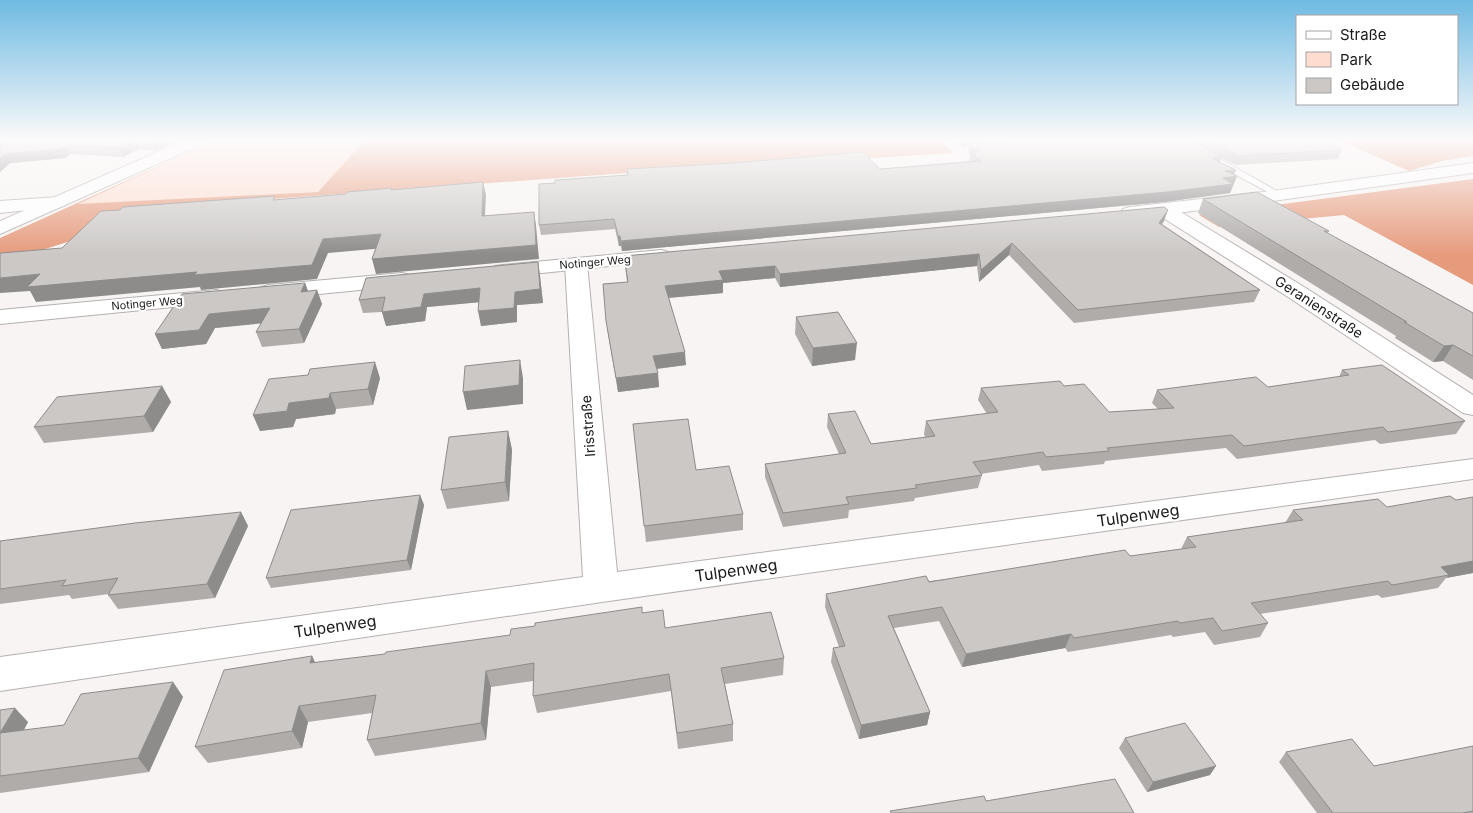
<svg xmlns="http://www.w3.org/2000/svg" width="1473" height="813" viewBox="0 0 1473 813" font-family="Inter,sans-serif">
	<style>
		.green { fill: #fedccf }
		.forest { fill: #e69b7d }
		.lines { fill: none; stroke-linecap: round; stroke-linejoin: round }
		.lane-casing { stroke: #b5b1b0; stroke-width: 2 }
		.street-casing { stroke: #b5b1b0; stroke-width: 2 }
		.secondary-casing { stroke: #b5b1b0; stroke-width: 2 }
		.lane { fill: #fff; fill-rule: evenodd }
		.street { fill: #fff; fill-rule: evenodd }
		.secondary { fill: #fff; fill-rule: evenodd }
		.wall { fill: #afacaa }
		.shaded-wall { fill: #8e8c8b }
		.building { fill: #cbc8c6; stroke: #8e8c8b }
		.labels { text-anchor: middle; stroke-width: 4.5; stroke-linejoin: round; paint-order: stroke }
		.far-street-label { font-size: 11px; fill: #1b1a19; stroke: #fff }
		.street-label { font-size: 14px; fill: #1b1a19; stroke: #fff }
		.near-street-label { font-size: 16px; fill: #1b1a19; stroke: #fff }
	</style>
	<rect width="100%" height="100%" fill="#f8f4f3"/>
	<!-- green -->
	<path class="green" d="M215,141H364L318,192L76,205Z"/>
	<!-- forest -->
	<g class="forest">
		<path d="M214,141L78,204L318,192L364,141H941L954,153L640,172L123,210L74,240L0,263V238Z"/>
		<path d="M1341,141H1473V156L1442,161L1409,171Z"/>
		<path d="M1473,179V285L1344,215L1219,227L1199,215Z"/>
	</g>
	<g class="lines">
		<!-- lane casing -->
		<g class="lane-casing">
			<path id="lane" d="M1216,160H1222L1284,195L1280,198L1277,197L1216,164Z"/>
		</g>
		<!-- street casing -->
		<g class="street-casing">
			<g id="street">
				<path d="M58,197L64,198L67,202L64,206L0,213V201Z"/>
				<path d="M1164,204L1171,206L1301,285L1473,395V415L1463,413L1285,295L1157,214L1155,210L1157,206Z"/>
				<path d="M576,258L583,260L587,264L617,572L1473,459V479L602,602L0,691V657L583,577L565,264L569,260Z"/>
			</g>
		</g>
		<!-- secondary casing -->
		<g class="secondary-casing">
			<g id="secondary">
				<path d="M183,141H204L202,144L0,234V221Z"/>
				<path d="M1473,163V173L1280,200L1130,219L1123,217L1121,213L1123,209L1130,207L1280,190Z"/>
				<path d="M661,250L668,252L671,256L668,260L503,277L495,276L492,271L495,266L503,265Z"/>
				<path d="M402,273L410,275L413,280L410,285L269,299L261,297L258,292L261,287L269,285Z"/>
				<path d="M216,290L224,292L227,297L224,302L0,324V310Z"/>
			</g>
		</g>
		<!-- lane -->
		<use href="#lane" class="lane"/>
		<!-- street -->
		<use href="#street" class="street"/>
		<!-- secondary -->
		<use href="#secondary" class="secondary"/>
	</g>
	<!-- wall -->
	<g class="wall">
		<path d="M0,141H177L155,151L139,149L123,157L70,154L66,158L10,163L0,172Z"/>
		<path d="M954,141H1324L1342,150L1338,159L1235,165L1221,158L1220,162L1234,175L1237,176L1230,193L1164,202L622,251L621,246H619L615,229L541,235L539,225L555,183L627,175V169H880L969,161L970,155L968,153L969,145L962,148Z"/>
		<path d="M1203,199L1329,231L1327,233L1473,313V380L1443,361L1433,362L1395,338L1396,336L1198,213Z"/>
		<path d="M1164,221L1162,224L1260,290L1254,302L1074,323L1009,255L979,282L977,266L780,287L775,278L723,283V293L669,298L686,365L657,369L659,387L618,392L608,334L603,284L627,282L624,256Z"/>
		<path d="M538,262L540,276L543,303L517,305V322L481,326L479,302L427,307L425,321L386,326L382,312L363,313L359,300Z"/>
		<path d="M305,283L308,291L317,290L322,304L304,343L262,347L256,332L261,323L215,328L206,344L162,349L155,334Z"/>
		<path d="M796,317L855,360L812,366L795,334Z"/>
		<path d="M1342,370L1465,421L1456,434L1380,444L1375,440L1237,459L1226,448L1105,461L1104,464L1042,471L1039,465L980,474L982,475L978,488L915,498L914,501L849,510L848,518L783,527L765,477V464L839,454L827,427L828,414L871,444L925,437L924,434L926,421L987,414L978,400L981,388L1064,386L1109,412L1158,409L1152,403L1157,390L1268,387L1339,377Z"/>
		<path d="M380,378L373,405L336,409L335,414L296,419L293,427L260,431L253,415Z"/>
		<path d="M162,386L171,402L153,432L44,443L34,427Z"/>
		<path d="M633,424L696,470L743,514V530L646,542Z"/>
		<path d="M508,431L512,450L509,501L447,509L441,490Z"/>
		<path d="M420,495L424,505L411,570L271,588L266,578Z"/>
		<path d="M1473,497V573L1446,578L1438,588L1382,598L1378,595L1260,614L1268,623L1260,637L1214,645L1205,632L1173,637L1171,635L1068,652L1065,648L962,667L939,621L894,628L930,712L927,725L859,739L831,662L833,648L839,647L825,607L826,594L1130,556L1181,549L1187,537L1285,523L1293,510L1387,507L1456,500Z"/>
		<path d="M241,512L248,526L215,598L118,609L108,595L109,594L72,599L69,595L0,604V541Z"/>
		<path d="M642,613L665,628L784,658L783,675L725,684L733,724V741L678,749L671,691L537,713L533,696V681L491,687L486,740L375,756L367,740L372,713L308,722L302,748L208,763L195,747L312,656L315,663L385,654L510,635Z"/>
		<path d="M173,682L183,697L149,772L0,793V710L28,722L24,730L64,725Z"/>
		<path d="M1125,738L1210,775L1147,792L1119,748Z"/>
		<path d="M1473,746V813H1317L1279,762L1286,752L1374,766Z"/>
	</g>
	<!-- shaded-wall -->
	<g class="shaded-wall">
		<path d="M133,141H136L139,149L123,157L119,148Z"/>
		<path d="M153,141H177L155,151L151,142Z"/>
		<path d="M963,141H969L968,145L962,148Z"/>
		<path d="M65,145L70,154L66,158L10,163L0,172V159L5,154Z"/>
		<path d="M1236,170L1233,177L1237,176L1230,193L1164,202L622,251L621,241Z"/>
		<path d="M483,182L486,195L484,230L482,216Z"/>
		<path d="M1168,210L1164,221L1155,234L1159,223Z"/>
		<path d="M534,212L536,225L539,259L376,274L372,259Z"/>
		<path d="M381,234L385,248L328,253L317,279L201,290L200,287L36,302L30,291L0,293V278L40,274L323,239Z"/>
		<path d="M618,236H620L621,246H619Z"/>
		<path d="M1012,243L1009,255L979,282L981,270Z"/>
		<path d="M979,254L977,266L780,287V274Z"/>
		<path d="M538,262L540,276L543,303L517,305V322L481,326L478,311L515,292Z"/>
		<path d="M775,266V278L723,283V293L666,298L665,286L719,271Z"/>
		<path d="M305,283L310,297L301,292Z"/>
		<path d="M480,288L482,302L427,307L425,321L386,326L382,312L424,294Z"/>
		<path d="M317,290L322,304L304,343L299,329Z"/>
		<path d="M270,308L275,322L215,328L206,344L162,349L155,334L209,314Z"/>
		<path d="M857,343L855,360L812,366L813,348Z"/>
		<path d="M1453,345L1443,361L1433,362L1444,346Z"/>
		<path d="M685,352L686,365L654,369L653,356Z"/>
		<path d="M520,360L523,378V404L467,410L463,392Z"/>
		<path d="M375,362L380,378L373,405L368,389Z"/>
		<path d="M658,373L659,387L618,392L616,378Z"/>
		<path d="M162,386L171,402L153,432L144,416Z"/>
		<path d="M330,393L336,409L335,414L296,419L293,427L260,431L253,415L289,403Z"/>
		<path d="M508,431L512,450L509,501L505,482Z"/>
		<path d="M420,495L424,505L411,570L407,560Z"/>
		<path d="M241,512L248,526L215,598L207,584Z"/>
		<path d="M1473,561V573L1446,578L1449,575L1441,567Z"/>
		<path d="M1071,634L1065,648L962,667L966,654Z"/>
		<path d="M312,656L320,673L310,663Z"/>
		<path d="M486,671L491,687L486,740L481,723Z"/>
		<path d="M173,682L183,697L149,772L138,758Z"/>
		<path d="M299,706L308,722L302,748L292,731Z"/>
		<path d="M15,708L28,722L14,748L0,733Z"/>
		<path d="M930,712L927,725L859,739L861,725Z"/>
		<path d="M1216,766L1210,775L1147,792L1153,782Z"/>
	</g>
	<!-- building -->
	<g class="building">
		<path d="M0,141H133L119,148L65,145L62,149L5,154L0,159Z"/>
		<path d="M1012,141H1193L1222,157L1212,158L1236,170L1225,171L1237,176L1223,178L1233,184L1167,192L621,241L620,236H618L614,219L539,225V184L555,183V180L628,175L627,169L734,163L863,152L880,169L981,161L971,152H979L969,144Z"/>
		<path d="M1211,141H1324L1342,150L1238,156Z"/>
		<path d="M483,182L482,216L534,212L536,245L372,259L381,234L323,239L312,265L194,275L197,272L27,287L40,274L0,278V254L1,253L62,248L101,211L120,210L123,207L275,196L273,200L346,194L347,192L392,188L391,190Z"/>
		<path d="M1257,192L1329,231H1324L1473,313V356L1453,345L1444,346L1404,322H1407L1203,199Z"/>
		<path d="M1164,207L1168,210L1159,223L1260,290L1078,310L1012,243L981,270L979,254L780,274L775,266L719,271L723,280L665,286L685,352L653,356L658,373L616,378L606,321L603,284L628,282L624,256Z"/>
		<path d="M538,262L540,289L515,292L514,308L478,311L480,288L424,294L421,307L382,312L385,297L359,300L366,278Z"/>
		<path d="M305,283L301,292L317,290L299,329L256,332L270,308L209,314L199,330L155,334L182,294Z"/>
		<path d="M838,312L857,343L813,348L796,317Z"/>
		<path d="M520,360L519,385L463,392L465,366Z"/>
		<path d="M375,362L368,389L330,393L329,398L289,403L287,411L253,415L269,379L308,375L310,369Z"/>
		<path d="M1382,365L1465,421L1388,432L1383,427L1244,446L1232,435L1107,448L1109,451L1046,457L1043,452L973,462L982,475L915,485L917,488L846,497L849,504L783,513L765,464L846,453L828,414L855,411L871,444L935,436L926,421L998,412L981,388L1060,381L1064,386L1084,384L1109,412L1174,408L1157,390L1256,377L1268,387L1349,375L1342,370Z"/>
		<path d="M162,386L144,416L34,427L57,397Z"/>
		<path d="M688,419L696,470L729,466L743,514L644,526L633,424Z"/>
		<path d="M508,431L505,482L441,490L449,437Z"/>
		<path d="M420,495L407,560L266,578L291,510Z"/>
		<path d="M1450,496L1456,500L1473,497V561L1441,567L1449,575L1392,585L1388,581L1251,603L1268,623L1222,631L1213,618L1180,623L1178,621L1074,638L1071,634L966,654L942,607L888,616L930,712L861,725L833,648L845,646L826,594L926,576L929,582L1125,550L1130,556L1196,547L1187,537L1303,520L1293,510L1378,499L1387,507Z"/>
		<path d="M241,512L207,584L108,595L118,578L62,586L66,580L0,589V541L135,523Z"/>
		<path d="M642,607V613L663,610L665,628L771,612L784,658L721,668L733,724L677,733L669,674L533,696L534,663L486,671L481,723L367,740L376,695L299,706L292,731L195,747L224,670L312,656L310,663L385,654L386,652L510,635L511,629L535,626V623Z"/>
		<path d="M173,682L138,758L0,776V733L64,725L81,694Z"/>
		<path d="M15,708L0,733V710Z"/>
		<path d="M1185,723L1216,766L1153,782L1125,738Z"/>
		<path d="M1352,739L1374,766L1473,746V811L1463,813H1333L1286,752Z"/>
		<path d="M1115,779L1134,813H891L890,811L984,796L986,801Z"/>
	</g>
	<!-- sky -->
	<linearGradient id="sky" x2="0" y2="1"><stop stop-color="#6fbae2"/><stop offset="0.55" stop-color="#fcfafa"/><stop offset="1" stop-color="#fcfafa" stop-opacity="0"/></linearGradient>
	<rect width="1473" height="255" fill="url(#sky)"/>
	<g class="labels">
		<!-- far-street labels -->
		<g class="far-street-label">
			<text transform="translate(595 262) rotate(-5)" y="4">Notinger Weg</text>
			<text transform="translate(147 303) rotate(-5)" y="4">Notinger Weg</text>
		</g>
		<!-- street labels -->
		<g class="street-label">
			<text transform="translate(1319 307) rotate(33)" y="5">Geranienstraße</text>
			<text transform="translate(588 426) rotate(-94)" y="5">Irisstraße</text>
		</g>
		<!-- near-street labels -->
		<g class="near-street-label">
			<text transform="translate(1138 515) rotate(-8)" y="6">Tulpenweg</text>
			<text transform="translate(736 570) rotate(-8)" y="6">Tulpenweg</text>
			<text transform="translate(335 626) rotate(-8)" y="6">Tulpenweg</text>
		</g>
	</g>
	<!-- legend -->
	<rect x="1296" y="15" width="162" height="90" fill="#ffffff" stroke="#a4a3a3"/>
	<rect x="1306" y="31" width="25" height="8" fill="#ffffff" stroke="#a4a3a3"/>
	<text x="1340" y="40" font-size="15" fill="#1b1a19">Straße</text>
	<rect x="1306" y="52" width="25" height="15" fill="#fedccf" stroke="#a4a3a3"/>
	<text x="1340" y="65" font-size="15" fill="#1b1a19">Park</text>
	<rect x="1306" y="78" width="25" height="15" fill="#cbc8c6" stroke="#a4a3a3"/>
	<text x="1340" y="90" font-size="15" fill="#1b1a19">Gebäude</text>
</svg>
